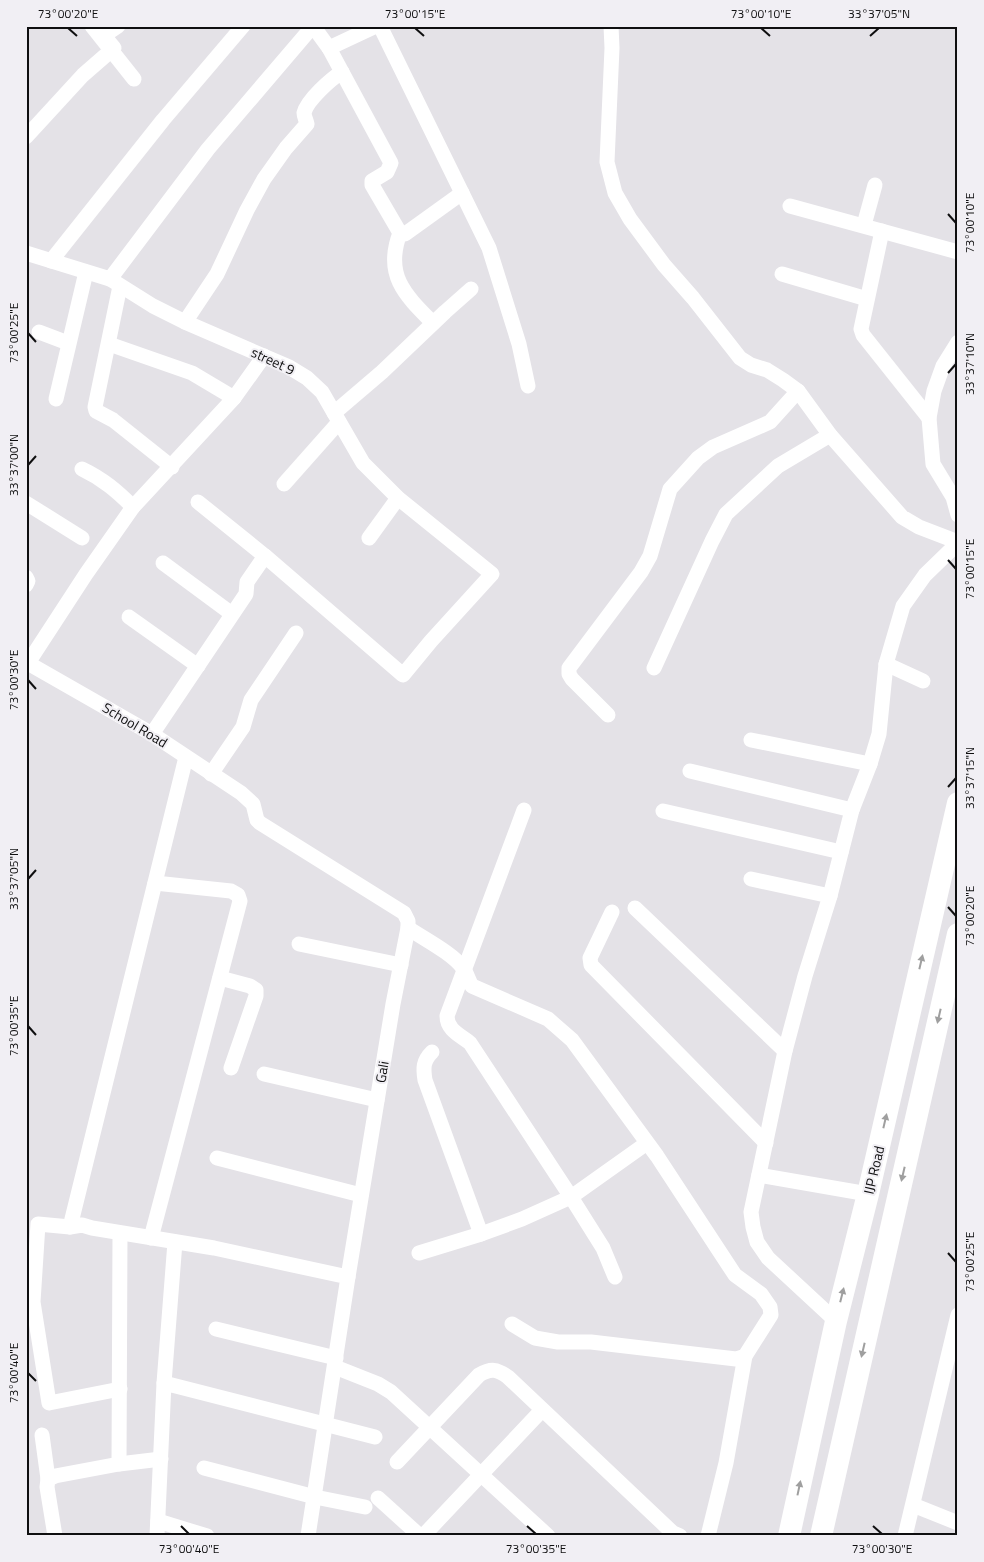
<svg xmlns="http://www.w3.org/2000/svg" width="984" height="1562" viewBox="0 0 984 1562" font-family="'Titillium Web',sans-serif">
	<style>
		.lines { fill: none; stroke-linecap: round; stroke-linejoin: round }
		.minor { stroke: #fff; stroke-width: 15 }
		.highway { stroke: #fff; stroke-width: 22 }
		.oneway { fill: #9f9f9f }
		.ticks { fill: none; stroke: #0f0f10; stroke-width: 2 }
		.labels { text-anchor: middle; stroke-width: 4; stroke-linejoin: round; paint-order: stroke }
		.street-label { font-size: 14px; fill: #0f0f10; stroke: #f1eff4 }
		.neatline { fill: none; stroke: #0f0f10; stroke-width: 2 }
		.ticks-label { font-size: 12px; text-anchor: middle; fill: #0f0f10 }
	</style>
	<rect width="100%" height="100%" fill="#e4e2e7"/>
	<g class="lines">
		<!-- minor -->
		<g class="minor">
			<path d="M92,26L134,79"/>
			<path d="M313,26L329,48L391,163L387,172L372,181V185L400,233L405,234L462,193"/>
			<path d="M380,26L489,248L519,344L528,386"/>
			<path d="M611,26L612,48L607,162L615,193L630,219L664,265L693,298L740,358L751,365L767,370L783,380L798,391L830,435L902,517L919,527L958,542"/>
			<path d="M329,48L376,26"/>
			<path d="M26,137L83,75L114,48L105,37L106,34L118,26"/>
			<path d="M790,206L958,252"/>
			<path d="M864,225L875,185"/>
			<path d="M882,231L861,329L863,335L929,418"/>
			<path d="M400,233C384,275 405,295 433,323"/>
			<path d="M26,253L110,279L153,306L185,322L289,367L307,378L322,392L363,463L398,498L492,574L431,641L403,675L265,556L247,582L246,594L152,734"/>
			<path d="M51,261L163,120L243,26"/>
			<path d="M782,274L867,299"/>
			<path d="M110,279L208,149L313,26"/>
			<path d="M120,286L95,407L96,411L113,420L172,467"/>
			<path d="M185,322L217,274L247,210L264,179L286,148L307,124C306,120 304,116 304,113C307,100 331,79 342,72"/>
			<path d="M39,332L68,343"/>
			<path d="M958,342L943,366L934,391L929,418L933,464L953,497L958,515"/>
			<path d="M109,344L192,373L234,398"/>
			<path d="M56,399L86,272"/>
			<path d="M334,413L382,372L445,312L471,289"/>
			<path d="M82,469C103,479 117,491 133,507"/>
			<path d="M284,484L339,422"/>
			<path d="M198,502L265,556"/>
			<path d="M26,503L82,538"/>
			<path d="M369,538L398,498"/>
			<path d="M163,563L232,614"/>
			<path d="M26,577L28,581L26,585"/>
			<path d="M129,617L198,666"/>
			<path d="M26,662L152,734L241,793L253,804L257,820L260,823L404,913L408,921V928L393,1004L348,1277"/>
			<path d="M28,663L86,574L133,507L234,398L264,356"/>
			<path d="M886,664L923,681"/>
			<path d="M654,668L712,541L726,514L778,466L830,435"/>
			<path d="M608,715L572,679L569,674V668L641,572L650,556L670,489L698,458L713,447L770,422L798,391"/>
			<path d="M751,740L870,764"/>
			<path d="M186,757L70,1227L82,1225L92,1228L214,1248L348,1277L308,1536"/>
			<path d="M690,771L852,810"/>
			<path d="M211,774L243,727L251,700L296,633"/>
			<path d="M524,810L447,1016C447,1030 460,1035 470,1043L571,1197L603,1248L615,1277"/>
			<path d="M663,811L841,852"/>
			<path d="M751,879L830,896"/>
			<path d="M635,908L785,1051"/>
			<path d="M612,912L590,958L591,965L766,1143"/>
			<path d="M408,928C424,939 452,953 463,968C467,973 468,980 472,986L548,1019L572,1040L657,1156L735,1275L761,1294L770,1307L771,1315L745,1356L736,1359L591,1342H558L535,1338L512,1324"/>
			<path d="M299,944L401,965"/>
			<path d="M220,978L250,986L256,990V996L231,1068"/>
			<path d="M432,1052C423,1061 423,1068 425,1080L481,1234"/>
			<path d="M264,1074L377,1100"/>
			<path d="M217,1158L361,1195"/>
			<path d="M759,1175L868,1194"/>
			<path d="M70,1227L38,1224L33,1302L49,1403L120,1389"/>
			<path d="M151,1238L240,901L238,895L231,891L155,883"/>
			<path d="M419,1253L481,1234L522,1219L571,1197L647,1143"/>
			<path d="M836,1321L768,1258L757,1242L753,1227L751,1212L785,1051L805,976L830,896L852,810L870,764L879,734L886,664L903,606L925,575L958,543"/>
			<path d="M216,1329L336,1358"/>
			<path d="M335,1367L378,1384L391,1392L548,1536"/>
			<path d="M164,1383L175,1242"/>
			<path d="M42,1435L48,1479"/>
			<path d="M397,1462L479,1375C491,1368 497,1369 508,1377L673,1533L680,1536"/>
			<path d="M119,1464L120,1233"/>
			<path d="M204,1468L315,1497L365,1507"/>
			<path d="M378,1498L420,1536"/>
			<path d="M913,1505L958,1523"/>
			<path d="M158,1521L207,1536"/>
			<path d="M55,1536L47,1487L48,1479L55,1476L119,1464L161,1459"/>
			<path d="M157,1536L164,1383L375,1437"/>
			<path d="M423,1536L542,1410"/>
			<path d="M708,1536L726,1463L745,1356"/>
			<path d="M905,1536L958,1315"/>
		</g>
		<!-- highway -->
		<g class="highway">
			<path d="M789,1536L836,1321L868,1194L958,803"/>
			<path d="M821,1536L958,934"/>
		</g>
	</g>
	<!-- one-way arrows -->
	<defs><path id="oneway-solid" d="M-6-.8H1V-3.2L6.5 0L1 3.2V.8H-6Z" transform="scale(1.25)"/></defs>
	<g class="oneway">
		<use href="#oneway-solid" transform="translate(921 962) rotate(-77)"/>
		<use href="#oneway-solid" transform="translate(939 1016) rotate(103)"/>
		<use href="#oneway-solid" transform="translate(885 1121) rotate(-77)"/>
		<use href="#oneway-solid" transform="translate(903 1174) rotate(103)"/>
		<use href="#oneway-solid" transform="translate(842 1295) rotate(-76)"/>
		<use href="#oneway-solid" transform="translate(863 1350) rotate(103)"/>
		<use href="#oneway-solid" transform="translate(799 1488) rotate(-78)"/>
	</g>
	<!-- ticks -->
	<path class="ticks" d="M68,28L77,36M415,28L424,36M761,28L770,36M870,36L879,28M948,214L956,223M28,333L36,342M948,373L956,364M28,465L36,456M948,560L956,569M28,680L36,689M948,787L956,778M28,879L36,870M948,907L956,916M28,1026L36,1035M948,1253L956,1262M28,1373L36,1381M181,1526L189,1534M527,1526L536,1534M873,1526L882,1534"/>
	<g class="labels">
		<!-- street labels -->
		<g class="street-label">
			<text transform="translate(273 361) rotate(25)" y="5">street 9</text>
			<text transform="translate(135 725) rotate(31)" y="5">School Road</text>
			<text transform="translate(382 1072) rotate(-81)" y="5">Gali</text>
			<text transform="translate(874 1170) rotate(-77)" y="5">IJP Road</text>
		</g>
	</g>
	<!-- border -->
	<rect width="984" height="1562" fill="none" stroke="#f1eff4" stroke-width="55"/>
	<rect x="28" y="28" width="928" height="1506" class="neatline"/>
	<g class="ticks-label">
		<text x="68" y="18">73°00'20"E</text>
		<text x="415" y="18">73°00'15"E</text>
		<text x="761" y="18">73°00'10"E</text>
		<text x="879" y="18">33°37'05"N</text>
		<text transform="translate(970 223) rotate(-90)" y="4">73°00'10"E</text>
		<text transform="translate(14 333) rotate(-90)" y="4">73°00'25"E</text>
		<text transform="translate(970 364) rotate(-90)" y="4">33°37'10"N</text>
		<text transform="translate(14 465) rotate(-90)" y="4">33°37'00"N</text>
		<text transform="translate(970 569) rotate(-90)" y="4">73°00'15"E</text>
		<text transform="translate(14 680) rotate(-90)" y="4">73°00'30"E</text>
		<text transform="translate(970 778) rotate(-90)" y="4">33°37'15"N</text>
		<text transform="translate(14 879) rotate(-90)" y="4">33°37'05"N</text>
		<text transform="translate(970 916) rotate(-90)" y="4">73°00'20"E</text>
		<text transform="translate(14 1026) rotate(-90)" y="4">73°00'35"E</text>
		<text transform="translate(970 1262) rotate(-90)" y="4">73°00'25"E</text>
		<text transform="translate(14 1373) rotate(-90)" y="4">73°00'40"E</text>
		<text x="189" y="1553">73°00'40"E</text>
		<text x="536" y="1553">73°00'35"E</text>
		<text x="882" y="1553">73°00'30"E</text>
	</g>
</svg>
